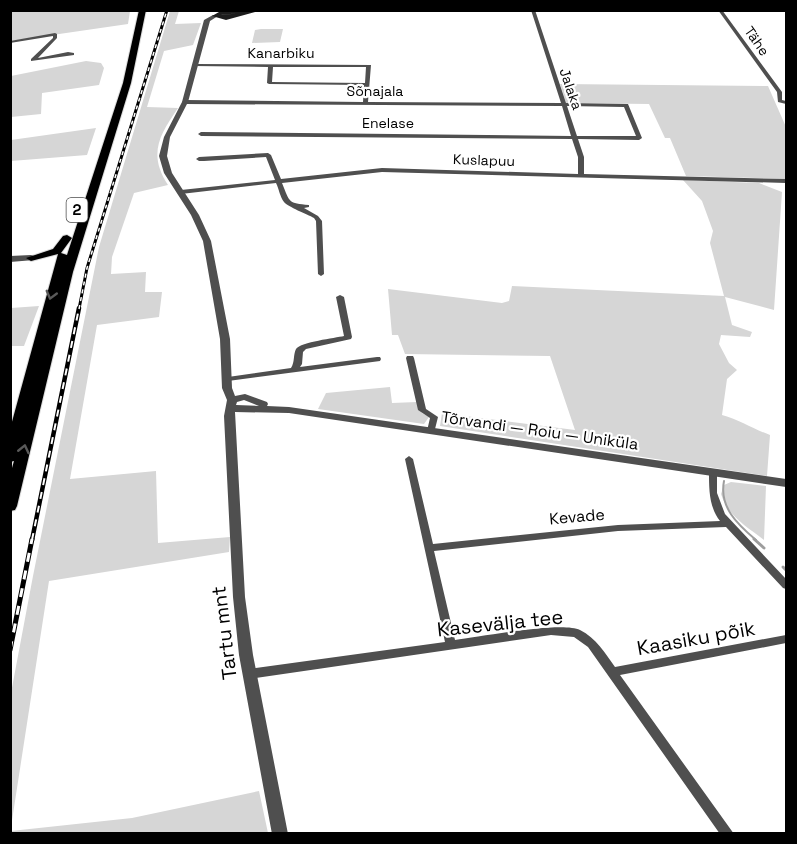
<svg xmlns="http://www.w3.org/2000/svg" width="797" height="844" viewBox="0 0 797 844" font-family="'Space Grotesk',sans-serif">
	<style>
		.green { fill: #d6d6d6 }
		.lines { fill: none; stroke-linecap: round; stroke-linejoin: round }
		.stream-far1 { stroke: #9d9d9d; stroke-width: 2 }
		.stream { stroke: #9d9d9d; stroke-width: 3 }
		.trunk-casing { stroke: #dbdbdb; stroke-width: 2 }
		.minor { fill: #4f4f4f; fill-rule: evenodd }
		.tertiary { fill: #4f4f4f; fill-rule: evenodd }
		.secondary { fill: #1c1c1c; fill-rule: evenodd }
		.trunk { fill: #000; fill-rule: evenodd }
		.rail-far2-casing { stroke: #000; stroke-width: 3 }
		.rail-far1-casing { stroke: #000; stroke-width: 4.5 }
		.rail-casing { stroke: #000; stroke-width: 5 }
		.rail-far2 { stroke: #fff; stroke-width: 1.5; stroke-dasharray: 4; stroke-linecap: butt }
		.rail-far1 { stroke: #fff; stroke-width: 2; stroke-dasharray: 7; stroke-linecap: butt }
		.rail { stroke: #fff; stroke-width: 3; stroke-dasharray: 9; stroke-linecap: butt }
		.oneway { stroke: #595959 }
		.labels { text-anchor: middle; stroke-width: 4.5; stroke-linejoin: round; paint-order: stroke }
		.far-street-label { font-size: 14px; fill: #000; stroke: #fff }
		.shield { fill: #fff; stroke: #4c4c4c; stroke-width: 1.5 }
		.shield-label { font-size: 15px; font-weight: bold; fill: #000 }
		.street-label { font-size: 16px; fill: #000; stroke: #fff }
		.near-street-label { font-size: 20px; fill: #000; stroke: #fff }
	</style>
	<rect width="100%" height="100%" fill="#fff"/>
	<!-- green -->
	<g class="green">
		<path d="M11,11H130L128,24L11,41Z"/>
		<path d="M170,11H179L175,24L201,23L193,45L164,51L147,107L178,108C159,136 148,154 168,185L134,193L112,257L111,274L146,272L145,292H162L159,317L97,325L70,479L156,471L158,543L230,537L229,552L49,581L11,827V693L33,576L99,247Z"/>
		<path d="M261,29H283L280,42L252,43L255,30Z"/>
		<path d="M86,61L101,63L104,68L99,85L42,93L41,114L11,117V76Z"/>
		<path d="M560,84L768,86L786,127V179L686,176L670,138H665L649,104L566,103Z"/>
		<path d="M96,128L87,155L11,161V140Z"/>
		<path d="M683,180L759,183L782,192L774,310L725,297L732,325L752,332L750,337L721,335L719,344L729,363L737,370L727,379L722,415C740,420 753,429 770,435L767,476L440,426L442,413L575,430L550,356L405,354L398,335H392L388,289L502,303L509,301L512,286L724,296L710,243L713,231L702,201Z"/>
		<path d="M39,306L24,346H11V308Z"/>
		<path d="M390,387L392,403L417,402L422,413L429,417L424,424L318,409L326,393Z"/>
		<path d="M731,482L766,486L764,540C746,526 728,516 721,494L724,485Z"/>
		<path d="M259,791L268,833H11V831L132,818Z"/>
	</g>
	<g class="lines">
		<!-- stream-far1 -->
		<path class="stream-far1" d="M724,481C719,507 737,524 756,540"/>
		<!-- stream -->
		<g class="stream">
			<path d="M754,539L764,548"/>
			<path d="M783,567L786,570"/>
		</g>
		<!-- trunk casing -->
		<g class="trunk-casing">
			<path id="trunk" d="M139,10H146L131,83L73,272L17,506L15,510L10,511V475L14,461L10,462V429L58,254L31,261L26,258L53,249L63,236L67,235L72,238L61,253L67,255L123,83Z"/>
		</g>
		<!-- minor -->
		<g class="minor">
			<path d="M531,10H535L566,103L628,104L642,138L639,140L578,139L584,157V174L786,179V183L382,172L282,183C290,203 288,203 309,205V207L304,208L318,216L322,221L324,274L321,276L318,274L316,221L314,218C307,214 288,207 284,202C280,197 279,189 276,183L181,194L178,192L181,190L275,180L266,157L204,161H199L196,159L199,157L268,153L271,155L281,179L382,168L578,174V157L572,139L201,136L198,134L201,132L571,136L562,106L185,104L182,102L185,100L363,102L364,85L269,84L267,83L268,67L194,66L192,65L194,64L371,65L368,102L561,103ZM273,67H366L365,83L272,82ZM567,106L624,107L636,136H577Z"/>
			<path d="M718,10H722L782,92V100L786,101V104L778,102L777,92Z"/>
			<path d="M55,33L57,34V38L38,58L68,52L74,53V55L31,61V59L53,38V36L10,43V41Z"/>
			<path d="M340,295L344,297L352,337L351,339L306,349L303,352L302,364L300,367L377,357H380L381,359L380,361L228,381H225L224,379L225,377H228L291,368C295,362 293,355 296,349C301,342 335,338 344,336L336,297Z"/>
			<path d="M407,356H413L414,358L426,409L438,417L434,433H428L427,431L430,418L418,410L406,358Z"/>
			<path d="M409,456L413,459L433,544L618,525L720,521C709,507 709,489 709,472L710,470H716L717,472V493L725,514L786,579V589L783,588L726,527L618,531L434,551L455,640C480,637 561,621 580,630C596,638 605,653 615,667L786,635V643L620,675L734,834H720L588,647L574,637L551,635L249,679L245,677L244,674L245,671L249,669L445,642L405,459Z"/>
		</g>
		<!-- tertiary -->
		<g class="tertiary">
			<path d="M213,15L218,16L210,21L188,102L170,137L167,156L172,173L199,215L211,241L230,339L232,388L235,396L245,394L267,402L268,404L267,406L289,407L786,479V487L289,413L235,412L245,597L253,655L288,834H272L239,655L233,597L224,416L227,400L222,388L220,339L203,241L191,215L164,173L159,156L164,137L182,102L204,20ZM244,400L259,406L236,405L237,402Z"/>
			<path d="M31,255L34,256V260L10,262V256Z"/>
		</g>
		<!-- secondary -->
		<path class="secondary" d="M227,10H262L226,20L212,16L219,12ZM240,13L221,15H222Z"/>
		<!-- trunk -->
		<use href="#trunk" class="trunk"/>
		<!-- rail-far2 casing -->
		<g class="rail-far2-casing">
			<path id="rail-far2" d="M79,309L87,268L167,10"/>
		</g>
		<!-- rail-far1 casing -->
		<g class="rail-far1-casing">
			<path id="rail-far1" d="M32,540L79,308"/>
		</g>
		<!-- rail casing -->
		<g class="rail-casing">
			<path id="rail" d="M10,650L32,539"/>
		</g>
		<!-- rail-far2 -->
		<use href="#rail-far2" class="rail-far2"/>
		<!-- rail-far1 -->
		<use href="#rail-far1" class="rail-far1"/>
		<!-- rail -->
		<use href="#rail" class="rail"/>
	</g>
	<!-- one-way arrows -->
	<defs><path id="oneway-chevron" d="M-2-3.5L2.5 0L-2 3.5" fill="none" stroke-width="1.6" stroke-linecap="round" stroke-linejoin="round" transform="scale(1.5)"/></defs>
	<g class="oneway">
		<use href="#oneway-chevron" transform="translate(51 295) rotate(105)"/>
		<use href="#oneway-chevron" transform="translate(24 449) rotate(-77)"/>
	</g>
	<g class="labels">
		<!-- far-street labels -->
		<g class="far-street-label">
			<text transform="translate(757 41) rotate(55)" y="5">Tähe</text>
			<text x="281" y="58">Kanarbiku</text>
			<text transform="translate(571 89) rotate(71)" y="5">Jalaka</text>
			<text x="375" y="96">Sõnajala</text>
			<text x="388" y="128">Enelase</text>
			<text transform="translate(484 160) rotate(2)" y="5">Kuslapuu</text>
		</g>
		<!-- shield labels -->
		<rect class="shield" x="66.5" y="198" width="21" height="24" rx="4.5"/>
		<g class="shield-label">
			<text x="77" y="215">2</text>
		</g>
		<!-- street labels -->
		<g class="street-label">
			<text transform="translate(540 430) rotate(8)" y="6">Tõrvandi — Roiu — Uniküla</text>
			<text transform="translate(577 516) rotate(-5)" y="6">Kevade</text>
		</g>
		<!-- near-street labels -->
		<g class="near-street-label">
			<text transform="translate(500 623) rotate(-6)" y="7">Kasevälja tee</text>
			<text transform="translate(224 633) rotate(-97)" y="7">Tartu mnt</text>
			<text transform="translate(696 638) rotate(-10)" y="7">Kaasiku põik</text>
		</g>
	</g>
	<!-- border -->
	<rect width="797" height="844" fill="none" stroke="#000000" stroke-width="24"/>
</svg>
